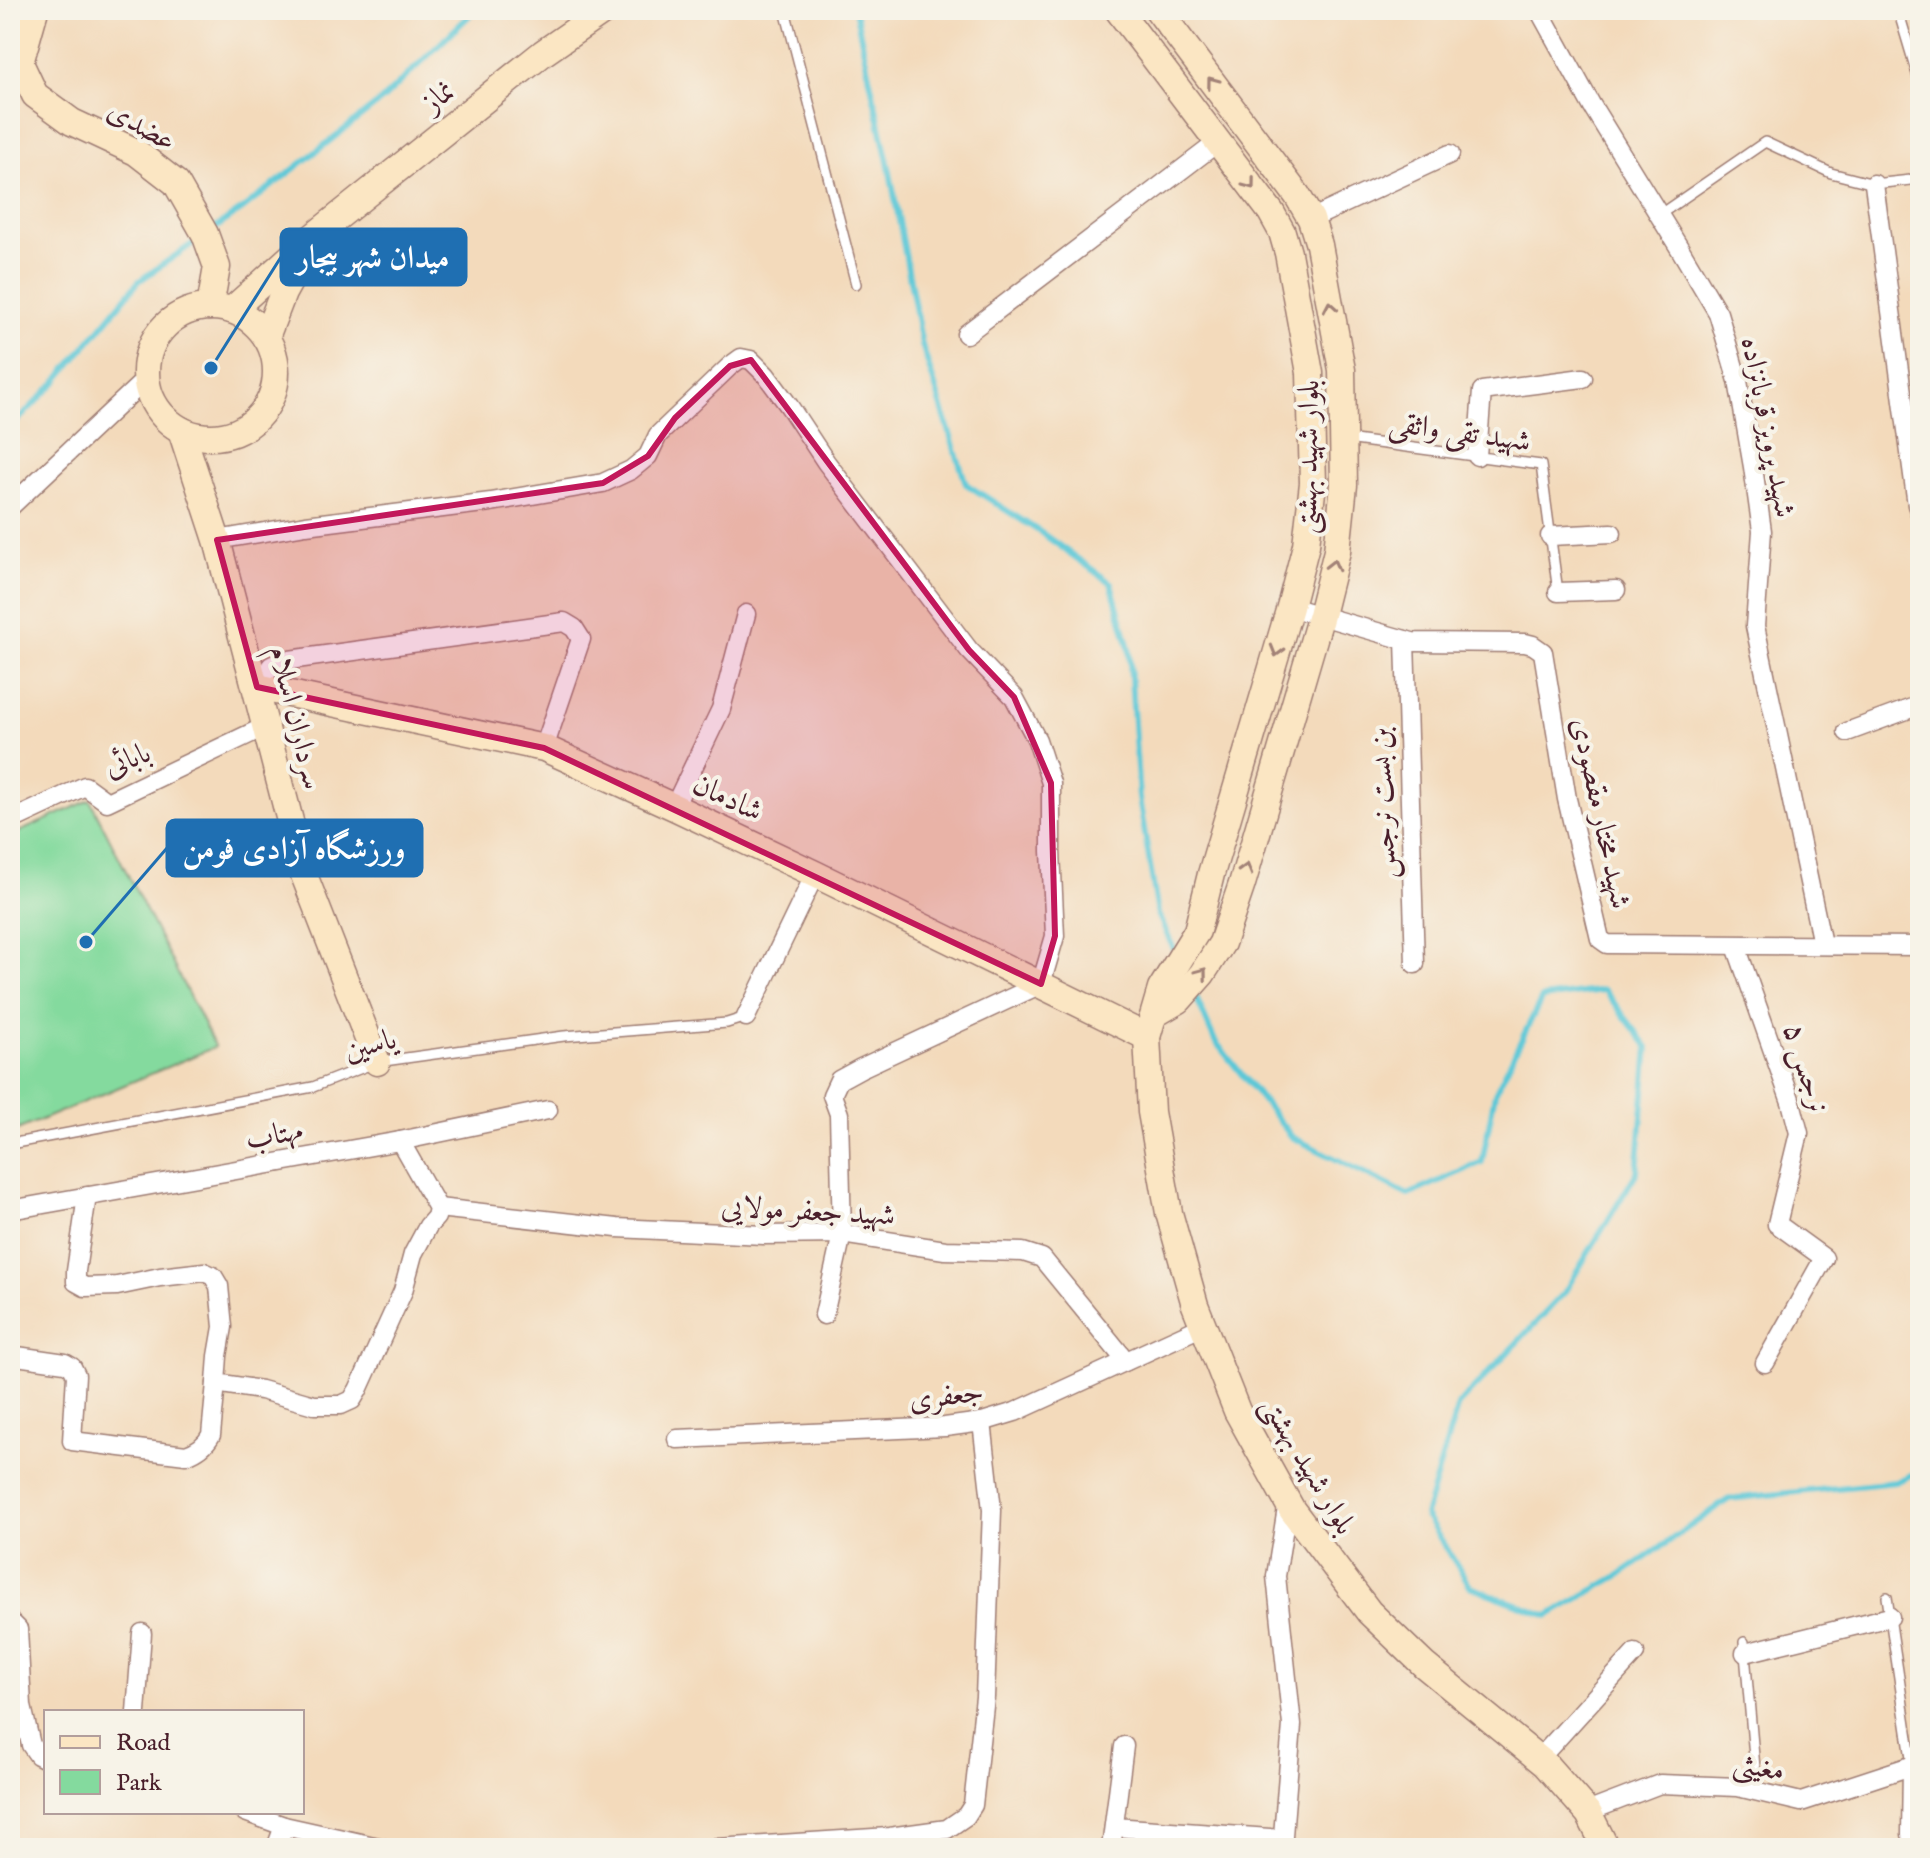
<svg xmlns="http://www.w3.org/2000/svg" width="1930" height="1858" viewBox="0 0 1930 1858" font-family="'IM FELL English',Amiri,serif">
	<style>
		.green { fill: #84da9e; stroke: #677c64; stroke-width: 2 }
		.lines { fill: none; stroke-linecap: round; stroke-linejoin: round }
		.stream { stroke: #5dc8d7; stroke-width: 6 }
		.lane-casing { stroke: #9e7c73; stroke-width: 12 }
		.street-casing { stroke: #9e7c73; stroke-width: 21 }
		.secondary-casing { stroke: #9e7c73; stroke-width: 29 }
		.lane { stroke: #fff; stroke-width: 9 }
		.street { stroke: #fff; stroke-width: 18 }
		.secondary { stroke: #fbe6c3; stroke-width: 26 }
		.oneway { stroke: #a28277 }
		.marked { fill: #c2185b; fill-opacity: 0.2; stroke: #c2185b; stroke-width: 6; stroke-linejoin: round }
		.labels { text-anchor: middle; stroke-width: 8; stroke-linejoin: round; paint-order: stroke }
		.street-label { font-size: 30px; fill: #4a1f2b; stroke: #f7f3e8 }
		.leader { fill: none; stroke: #1f6fb2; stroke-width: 3 }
		.callout-dot { fill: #1f6fb2; stroke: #f7f3e8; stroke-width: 3 }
		.callout { fill: #1f6fb2; stroke: #1f6fb2; stroke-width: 3 }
		.callout-label { font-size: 32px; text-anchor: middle; font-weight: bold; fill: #fff }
	</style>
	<rect width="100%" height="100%" fill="#f7f3e8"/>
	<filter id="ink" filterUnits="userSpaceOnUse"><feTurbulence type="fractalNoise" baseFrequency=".0125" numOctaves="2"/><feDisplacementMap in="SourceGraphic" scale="16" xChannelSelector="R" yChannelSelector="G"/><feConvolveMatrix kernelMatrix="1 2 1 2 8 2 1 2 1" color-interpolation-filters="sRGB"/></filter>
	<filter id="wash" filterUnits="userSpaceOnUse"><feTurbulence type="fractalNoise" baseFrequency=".006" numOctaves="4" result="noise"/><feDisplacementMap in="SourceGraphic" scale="32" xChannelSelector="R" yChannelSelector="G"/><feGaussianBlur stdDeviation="1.8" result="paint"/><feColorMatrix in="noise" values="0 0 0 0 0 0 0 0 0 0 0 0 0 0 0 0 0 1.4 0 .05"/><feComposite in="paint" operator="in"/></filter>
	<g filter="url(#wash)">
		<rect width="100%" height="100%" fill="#f3dabb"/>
		<!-- green -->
		<path class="green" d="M90,800L215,1047L10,1133V836Z"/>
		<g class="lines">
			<!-- stream -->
			<g class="stream">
				<path d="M855,10L890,172L922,345L966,484L1043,534L1111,583L1129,648L1139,798L1158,914L1175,952"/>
				<path d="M211,231L244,208L382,100L475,10"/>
				<path d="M10,428L56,382L139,281L198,240"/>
				<path d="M1195,995L1215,1041L1292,1137L1408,1195L1482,1162L1495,1093L1542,998L1604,990L1648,1047L1637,1172L1564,1293L1458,1405L1425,1515L1471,1587L1548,1616L1625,1572L1729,1499L1896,1482L1920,1471"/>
			</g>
		</g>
	</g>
	<g filter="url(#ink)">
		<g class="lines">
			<!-- lane casing -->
			<g class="lane-casing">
				<g id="lane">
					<path d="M785,10L856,284"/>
					<path d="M1898,10L1920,84"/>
					<path d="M1659,215L1765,142L1831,173L1874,184L1920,179"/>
					<path d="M1347,439L1541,465L1558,592"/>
					<path d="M10,1144L313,1087L377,1062L564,1036L727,1023L746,1017"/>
					<path d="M1887,1597L1912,1765"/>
					<path d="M1744,1642L1757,1791"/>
				</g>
			</g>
			<!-- street casing -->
			<g class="street-casing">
				<g id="street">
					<path d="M1539,10L1592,106L1680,249L1718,313L1738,381L1753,467L1762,531L1755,626L1822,944"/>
					<path d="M1874,184L1917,505L1920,513"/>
					<path d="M1311,219L1450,154"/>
					<path d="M966,334L1218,142"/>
					<path d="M1477,456L1482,391L1583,378"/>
					<path d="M10,507L146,379"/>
					<path d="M1550,536L1612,533"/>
					<path d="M217,540L306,525L491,502L603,483L631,470L648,456L658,435L730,366L741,358L751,360L766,375L789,406L826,462L969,650L1014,697L1037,740L1051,783V851L1055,936L1041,984L861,1068L839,1080L832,1095L839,1114L842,1234L824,1315"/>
					<path d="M1558,592L1616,590"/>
					<path d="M1290,607L1412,642L1525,643L1533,645L1543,652L1567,799L1600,939L1607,944L1920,946"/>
					<path d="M1405,640L1415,964"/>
					<path d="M257,687L271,666L282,661L564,622L574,628L581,639L544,748"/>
					<path d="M1847,732L1920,705"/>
					<path d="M674,807L721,709L746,614"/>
					<path d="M10,821L85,786L107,802L266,726"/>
					<path d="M1736,946L1791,1102L1799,1133L1777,1224L1824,1258L1765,1363"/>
					<path d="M746,1017L815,874"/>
					<path d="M87,1196L76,1271V1282L85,1287L117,1286L160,1277L204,1272L213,1276L219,1286L223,1327L218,1356L216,1383L261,1390L314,1405H341L352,1400L358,1390L403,1291L413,1254L428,1226L436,1217L438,1208L400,1141"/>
					<path d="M438,1208L617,1228L764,1235L842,1234L945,1250L1023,1252L1042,1258L1126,1361"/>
					<path d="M10,1210L400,1141L548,1110"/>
					<path d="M10,1355L65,1363L72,1367L76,1375L72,1441L186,1455C197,1451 205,1446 211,1435L216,1383"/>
					<path d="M677,1439L945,1427L982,1422L1015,1412L1203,1326"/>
					<path d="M10,1621L18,1629L22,1706L31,1745L38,1755L46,1759"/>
					<path d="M1745,1653L1890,1617"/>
					<path d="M136,1712L142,1633"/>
					<path d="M1539,1759L1635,1653"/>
					<path d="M1912,1765L1911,1834L1920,1837"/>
					<path d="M245,1812L284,1826L383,1848"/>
					<path d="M1587,1812L1660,1784L1738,1787L1801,1802L1920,1763"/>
					<path d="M1114,1827L1283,1839"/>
					<path d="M276,1848L284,1826"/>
					<path d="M717,1848L889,1837L947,1829L966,1816L973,1805L985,1697L992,1510L982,1422"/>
					<path d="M1111,1848L1124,1746"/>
					<path d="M1282,1848L1292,1725L1276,1576L1288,1502"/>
				</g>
			</g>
			<!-- secondary casing -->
			<g class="secondary-casing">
				<g id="secondary">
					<path d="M35,10L20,63L35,95L72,122L136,152L176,183L205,234L217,267L210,307"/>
					<path d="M1118,10L1271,212L1282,232L1288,253L1310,373L1313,483L1306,545L1290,607L1211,874L1197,931L1161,989L1147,1037L1151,1112L1169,1213L1195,1305L1237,1411L1292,1510L1369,1612L1424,1665L1545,1764L1589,1814L1606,1848"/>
					<circle cx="211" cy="372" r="65"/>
					<path d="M232,310L314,236L543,53L605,10"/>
					<path d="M266,337L283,293L305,253"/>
					<path d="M181,430L217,540L304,875L377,1062"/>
					<path d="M257,687L544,748L674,807L815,874L1147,1037"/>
					<path d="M1155,1014L1179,1000L1202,974L1222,943L1242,884L1321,615L1337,551L1344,485L1342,370L1319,245L1311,219L1297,195L1158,10"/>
				</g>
			</g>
			<!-- lane -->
			<use href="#lane" class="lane"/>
			<!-- street -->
			<use href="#street" class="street"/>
			<!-- secondary -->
			<use href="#secondary" class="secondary"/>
		</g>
		<!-- one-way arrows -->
		<defs><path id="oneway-chevron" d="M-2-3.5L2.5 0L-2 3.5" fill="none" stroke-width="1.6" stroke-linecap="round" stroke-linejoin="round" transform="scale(2)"/></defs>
		<g class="oneway">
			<use href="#oneway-chevron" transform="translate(1212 82) rotate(-127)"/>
			<use href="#oneway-chevron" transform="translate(1250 184) rotate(53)"/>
			<use href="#oneway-chevron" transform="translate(1330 307) rotate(-100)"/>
			<use href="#oneway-chevron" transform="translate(1333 565) rotate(-76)"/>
			<use href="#oneway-chevron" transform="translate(1277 651) rotate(106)"/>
			<use href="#oneway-chevron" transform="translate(1246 869) rotate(-74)"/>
			<use href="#oneway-chevron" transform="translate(1202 973) rotate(-53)"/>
		</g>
	</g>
	<!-- marked area -->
	<path class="marked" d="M751,360L969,650L1014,697L1051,783L1055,936L1041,984L544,748L257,687L217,540L603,483L648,456L675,418L730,366Z"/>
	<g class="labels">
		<!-- street labels -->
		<g class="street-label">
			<text transform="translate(438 96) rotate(-39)" y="10">نماز</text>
			<text transform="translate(142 125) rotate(30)" y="10">عضدی</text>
			<text transform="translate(1769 427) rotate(79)" y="10">شهید پرویز قربانزاده</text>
			<text transform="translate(1460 431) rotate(8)" y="10">شهید تقی واثقی</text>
			<text transform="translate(1307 457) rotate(-89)" y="10">بلوار شهید بهشتی</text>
			<text transform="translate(297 717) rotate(76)" y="10">سرداران اسلام</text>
			<text transform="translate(127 759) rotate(-22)" y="10">بابائی</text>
			<text transform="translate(728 797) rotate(25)" y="10">شادمان</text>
			<text transform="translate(1382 803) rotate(-92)" y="10">بن بست نرجس</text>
			<text transform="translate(1602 813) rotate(78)" y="10">شهید مختار مقصودی</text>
			<text transform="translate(370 1044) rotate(-15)" y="10">یاسین</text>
			<text transform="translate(1807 1068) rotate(73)" y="10">نرجس ۵</text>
			<text transform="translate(274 1134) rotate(-10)" y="10">مهتاب</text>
			<text transform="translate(808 1210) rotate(3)" y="10">شهید جعفر مولایی</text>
			<text transform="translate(946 1395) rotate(-7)" y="10">جعفری</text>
			<text transform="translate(1309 1465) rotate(59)" y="10">بلوار شهید بهشتی</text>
			<text transform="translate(1759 1766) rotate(10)" y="10">مغیثی</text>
		</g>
	</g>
	<!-- callouts -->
	<path class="leader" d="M211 368L281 257M86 942L167 848"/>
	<g class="callout-dot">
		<circle cx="211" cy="368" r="8"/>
		<circle cx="86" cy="942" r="8"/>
	</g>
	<g class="callout">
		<rect x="281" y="229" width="185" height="56" rx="8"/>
		<rect x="167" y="820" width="255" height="56" rx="8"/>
	</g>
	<g class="callout-label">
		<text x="373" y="268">میدان شهر بیجار</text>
		<text x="294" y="859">ورزشگاه آزادی فومن</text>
	</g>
	<!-- margin -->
	<rect width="1930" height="1858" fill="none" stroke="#f7f3e8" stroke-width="40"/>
	<!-- legend -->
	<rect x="44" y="1710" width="260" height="104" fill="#f7f3e8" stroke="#b29e9c" stroke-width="2"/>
	<rect x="60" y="1736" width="40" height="12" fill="#fbe6c3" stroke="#b29e9c" stroke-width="2"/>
	<text x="116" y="1750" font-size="24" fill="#4a1f2b">Road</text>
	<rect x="60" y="1770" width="40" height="24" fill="#84da9e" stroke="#b29e9c" stroke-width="2"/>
	<text x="116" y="1790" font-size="24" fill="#4a1f2b">Park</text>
</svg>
